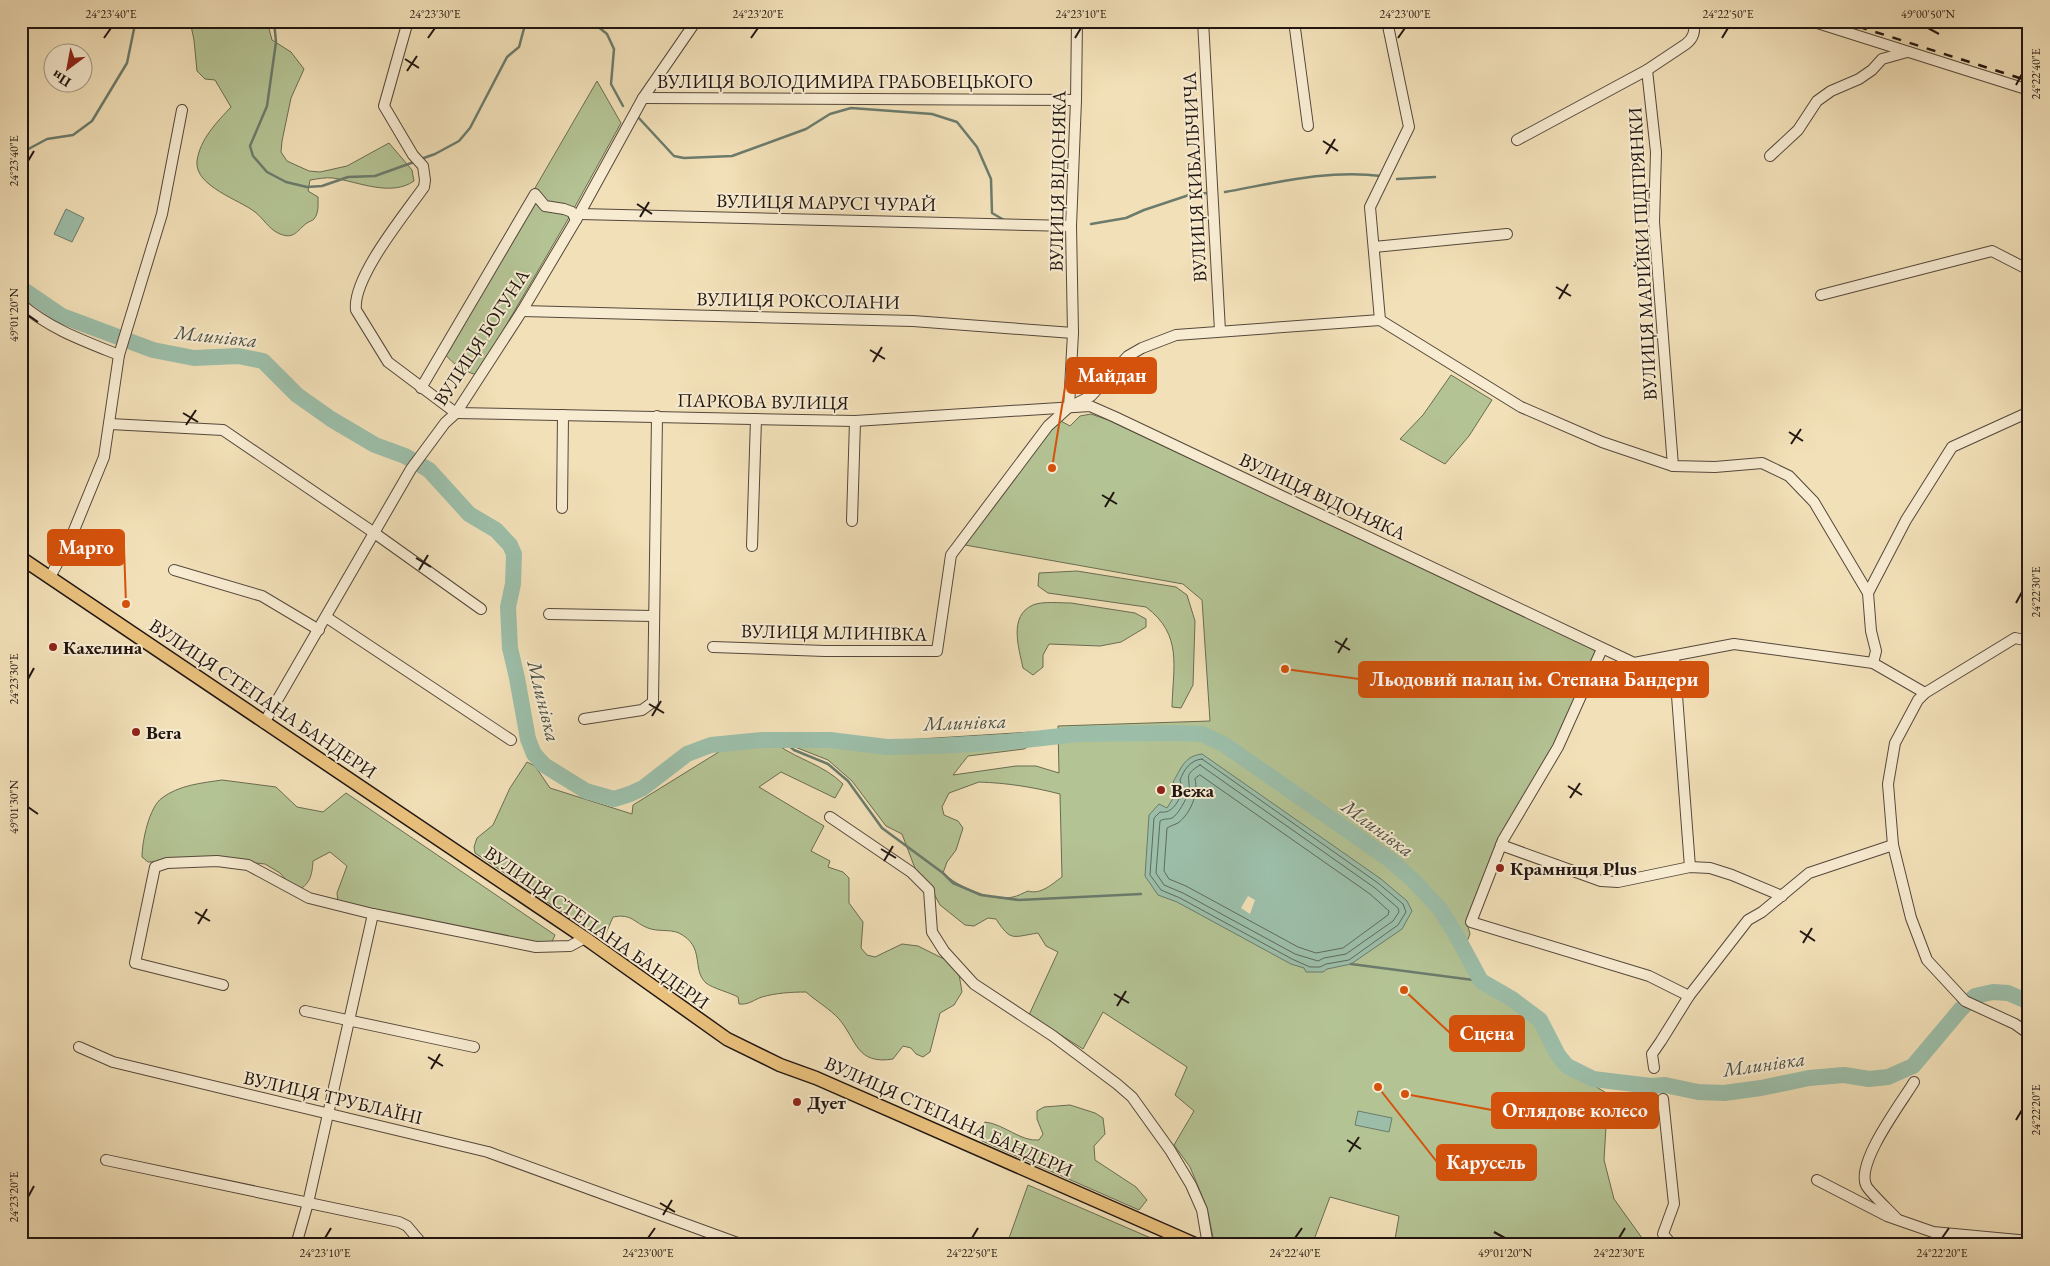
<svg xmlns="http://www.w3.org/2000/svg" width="2050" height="1266" viewBox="0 0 2050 1266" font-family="'EB Garamond',serif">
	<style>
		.green { fill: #b4c394; stroke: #6a6c52; fill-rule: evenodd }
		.water { fill: #9cbea9; stroke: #6b7b6c }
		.pier { fill: #f2e0b8 }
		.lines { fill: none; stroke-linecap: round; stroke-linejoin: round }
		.shore { stroke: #5e6a5d; stroke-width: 1 }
		.stream { stroke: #6b7b6c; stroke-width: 2.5 }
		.river { stroke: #9cbea9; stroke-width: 16 }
		.minor-casing { stroke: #55483b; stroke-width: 12 }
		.major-casing { stroke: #211611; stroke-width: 15 }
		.minor { stroke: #f7ebd1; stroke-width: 10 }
		.major { stroke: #e9c07c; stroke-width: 12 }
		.rail { stroke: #211611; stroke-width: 2.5; stroke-dasharray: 9 9; stroke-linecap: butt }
		.ticks { fill: none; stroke: #211611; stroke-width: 2 }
		.poi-dot { fill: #8f2418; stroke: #f7ebd1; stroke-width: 2 }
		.labels { text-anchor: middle; stroke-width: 4; stroke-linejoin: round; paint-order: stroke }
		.street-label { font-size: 19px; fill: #211611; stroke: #f7ebd1 }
		.poi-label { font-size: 19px; font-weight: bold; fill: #211611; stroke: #f7ebd1; text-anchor: start }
		.water-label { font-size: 20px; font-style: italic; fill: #4c5146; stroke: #f7ebd1 }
		.leader { fill: none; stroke: #d4520c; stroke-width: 2 }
		.callout-dot { fill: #d4520c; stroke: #f7ebd1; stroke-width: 2 }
		.callout { fill: #d4520c; stroke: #d4520c; stroke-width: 2 }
		.callout-label { font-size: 20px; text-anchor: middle; font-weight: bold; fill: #fff }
		.neatline { fill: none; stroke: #211611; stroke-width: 2 }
		.ticks-label { font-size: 12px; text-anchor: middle; fill: #211611 }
	</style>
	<rect width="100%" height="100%" fill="#f2e0b8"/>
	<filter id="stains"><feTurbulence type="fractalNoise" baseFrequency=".004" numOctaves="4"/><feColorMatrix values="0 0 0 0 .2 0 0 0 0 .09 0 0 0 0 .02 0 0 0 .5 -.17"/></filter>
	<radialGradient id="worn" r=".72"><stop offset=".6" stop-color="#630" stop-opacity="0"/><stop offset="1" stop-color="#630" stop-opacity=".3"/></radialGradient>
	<!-- green -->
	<g class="green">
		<path d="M190,21H267L272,40L291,52L304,69L291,98L282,141L281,152L287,161L309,171L320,172L347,166L389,143L412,170L414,181C391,197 359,182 333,178C326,177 317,179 310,180L308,191L318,197C318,204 319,213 314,219C312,221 310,221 307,223C297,230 294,241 278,233C269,229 263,218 255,212C240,200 194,186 197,161C200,139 217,122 231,107L215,80L205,79L197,71L194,40Z"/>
		<path d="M597,81L621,123L567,221L477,375C463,371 454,365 445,354L535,194V188Z"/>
		<path d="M1451,375L1492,400L1469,436L1445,464L1400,439L1423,415Z"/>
		<path d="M1091,414L1108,420L1597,651L1553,748L1467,923L1470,934L1466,944L1488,990L1536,1023L1562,1066L1608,1094L1604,1160L1614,1199L1647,1245H1394L1399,1216L1330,1197L1312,1245H1220L1214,1242L1207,1208L1190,1167L1174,1145L1194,1111L1175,1095L1187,1067L1103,1012L1083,1049L1029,1015L1058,952L1046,946L1038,933C1012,937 1011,942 996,919L988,918L974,926L965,925L940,905L932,890L916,871L902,834L886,826L852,781L828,760L795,747L793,744H832L878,751L888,741L1031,732V745L1024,749L968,756L953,775L1016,766H1036L1059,773L1058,726L1210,721L1202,600L1183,584L965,545L1049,429L1059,420L1070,426L1080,416ZM979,782C1007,783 1033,787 1060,794L1062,877C1052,884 1041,895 1028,891C1023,893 1018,896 1013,897C992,902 958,887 943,873L947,862L956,850L963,828L958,821L944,815L942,807L949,793Z"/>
		<path d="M1077,571L1176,587L1187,595L1195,621L1193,685L1181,708L1172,707C1173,666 1183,635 1146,607L1048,593L1038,586L1039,573Z"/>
		<path d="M1071,603L1135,613L1146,619V627L1121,642L1100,646L1049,644L1043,655V667L1033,675L1023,668C1019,648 1008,616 1033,605C1043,601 1060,603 1071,603Z"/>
		<path d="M778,745C799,760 824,765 843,784L835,798L781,772L759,787L824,826L811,851L830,861L828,867L843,872L849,878V903L863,922L861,948L867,955L875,957L902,944L918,946L948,961L959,974L962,992L954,1005L940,1013L930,1052L923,1057L916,1054L911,1048L903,1046L893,1059C856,1065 857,1040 839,1019C830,1009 816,1001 806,992C791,992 776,993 762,997C753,1000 749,1005 739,1004L738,997C731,993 712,988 706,983C691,969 706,947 679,933C670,929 658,932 648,928C634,923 632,913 613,917L603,940L475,853L474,847L477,838L493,825L510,788L527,762L535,766L550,788L632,814L633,805L722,750Z"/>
		<path d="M222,780L276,787L297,807L323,812L346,793L555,935L550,946L338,903L337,893L347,866L330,852L313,861C312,876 310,885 296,891L280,873L265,864L221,859L148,862L142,857C142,842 149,807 162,798C179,785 202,783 222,780Z"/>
		<path d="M1070,1105L1095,1113L1103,1118L1105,1134L1094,1146L1095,1160L1136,1187L1147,1200L1139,1210L982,1141L981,1127L985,1122C1004,1124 1021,1142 1039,1140L1043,1134L1037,1119V1111L1044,1107Z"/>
		<path d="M1028,1185L1167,1245H1071V1240L1061,1238L1058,1245H1040L1039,1242L1023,1238L1021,1243L1008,1241Z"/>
	</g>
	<!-- water -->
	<g class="water">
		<path d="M66,209L84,218L72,242L54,234Z"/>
		<path d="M1202,754L1381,879L1407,901L1412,911L1402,929L1351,964L1327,969L1323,972H1306L1304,968L1291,964L1177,902L1158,895L1145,876L1149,815L1159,804L1167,808L1179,789L1173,782C1181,769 1184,756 1202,754Z"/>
		<path d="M1358,1111L1392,1118L1389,1132L1355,1125Z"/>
	</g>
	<!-- pier -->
	<path class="pier" d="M1248,896L1255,900L1250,914L1241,908Z"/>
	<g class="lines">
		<!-- shore -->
		<g class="shore">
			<path d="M1202,759L1378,883L1403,904L1406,912L1398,925L1349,960L1326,964L1320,967H1310L1292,959L1180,898L1161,890L1150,875L1154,818L1160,812C1173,814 1178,801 1183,791L1180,780C1184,770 1190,760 1202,759Z"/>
			<path d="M1200,765L1375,888L1398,908L1399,912L1393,921L1346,954L1324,958L1318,961L1295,954L1183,893L1164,885L1156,873L1160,821C1164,818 1167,820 1172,818C1179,814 1185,800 1189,793C1191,777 1182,776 1200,765Z"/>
			<path d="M1200,775L1370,894L1389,911L1388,915L1343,948L1316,953L1298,947L1186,886L1169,879L1164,871L1167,828C1170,826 1174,825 1178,823C1190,814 1199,794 1195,779Z"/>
		</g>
		<!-- stream -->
		<g class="stream">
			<path d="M274,21L276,42L267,106L250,146L253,156L267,172L286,182L307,187L322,186L348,177L375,176L414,162"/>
			<path d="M591,21L607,34L614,49L611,84L623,106"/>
			<path d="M637,116L674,156L684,158L732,156L806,129L830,114L851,108L932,114L957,122L977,147L991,179L992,213L1004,220"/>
			<path d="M21,153L47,139L73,135L92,121L127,63L134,29L138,21"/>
			<path d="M421,159L435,154L459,141L470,128L507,57L519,47L526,21"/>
			<path d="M1397,179L1435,177"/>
			<path d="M1225,192C1275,183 1329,169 1381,176"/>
			<path d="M1091,224L1126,218L1144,210L1192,194L1208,193"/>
			<path d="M781,739L794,750L828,764L848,781L882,828L943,873L953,883L981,895L1019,900L1141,894"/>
			<path d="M1351,964L1481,981"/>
		</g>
		<!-- river -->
		<path class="river" d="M21,288L62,316L153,350L194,358L238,356L263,361L297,395L331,419L375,445L405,456L429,470L469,514L496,530L510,545L514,554L513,584L508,607L510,648L517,678L528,739L534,754L544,765L586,791L614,799L630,794L643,788L687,754L711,745L762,740H830L887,747L936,746L1007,742L1079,734L1175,733L1202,734L1225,745L1390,860L1413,880L1440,909L1455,933L1481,981L1512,999L1540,1020L1558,1055L1567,1066L1593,1079L1651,1086L1665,1085L1698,1092L1724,1093L1761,1088L1809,1078L1844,1075L1869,1079L1888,1077L1913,1066L1961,1009L1975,996L1993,992L2008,993L2029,1002"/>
		<!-- minor casing -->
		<g class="minor-casing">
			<g id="minor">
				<path d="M408,21L384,106L413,155L423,166L425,180L424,187C405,214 352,278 356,310L388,362L456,413"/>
				<path d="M1203,21L1220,331"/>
				<path d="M1294,21L1308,126"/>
				<path d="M1811,21L2029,90"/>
				<path d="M1647,70L1656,152L1654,222L1673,466"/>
				<path d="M643,98L1076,100"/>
				<path d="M1517,140L1647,70L1686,44C1694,38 1695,31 1694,21"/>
				<path d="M1770,156L1798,130L1817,101L1831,91L1859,79L1872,70L1882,59L1907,52"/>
				<path d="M580,214L1071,226"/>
				<path d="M1374,247L1507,234"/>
				<path d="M1821,295L1992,251L2029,270"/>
				<path d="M21,304C50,329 84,341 119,355"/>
				<path d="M522,311L913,321L1073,333"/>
				<path d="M1380,320L1370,207L1409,127L1387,21"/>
				<path d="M421,388L535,194L545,206L564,209L572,212L576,220"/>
				<path d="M1069,407L1073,333L1071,226L1076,100L1077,21"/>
				<path d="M456,413L855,421L1090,406L1115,417L1634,663L1734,644L1873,663L1925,693"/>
				<path d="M110,424L223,430L373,532L481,609"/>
				<path d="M562,508L563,415"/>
				<path d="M852,521L855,421"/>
				<path d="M752,546L756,419"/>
				<path d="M174,570L262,596L319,630"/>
				<path d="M50,577L70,540L104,457L119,355L162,214L182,110"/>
				<path d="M1868,593L1906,520L1952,447L2029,412"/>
				<path d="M549,614L653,616"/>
				<path d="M326,617L511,740"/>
				<path d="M2029,641L2015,638L1925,693L1918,700L1895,743L1888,784L1893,845L1911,918L1927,960L1965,1001L2015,1024L2029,1034"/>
				<path d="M713,647L825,651H937L951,555L1048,426L1069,407L1091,396L1128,356L1142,348L1176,335L1380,320L1521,407L1602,442L1673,466L1715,467L1762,463L1789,476L1814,502L1868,593L1871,631L1876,651L1873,663"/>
				<path d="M1602,649L1558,747L1503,840L1471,922L1649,976L1689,996"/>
				<path d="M1674,656L1690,867"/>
				<path d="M584,719L642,710L653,702L657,416"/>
				<path d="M264,723L411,469L445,423L456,413L522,311L576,220L643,98L696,21"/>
				<path d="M830,817L911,872L929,890L932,932L944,951L974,984L1053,1036L1117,1084L1132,1097L1170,1150L1191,1185L1202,1210L1208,1245"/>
				<path d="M1501,845L1601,881L1618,882L1690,867L1710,868L1732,875L1782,896"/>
				<path d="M223,985L135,963L155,867L167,863L217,861L248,865L309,898L373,914L536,947L570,946L585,938"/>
				<path d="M305,1011L474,1047"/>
				<path d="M79,1047L113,1062L488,1152L743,1245"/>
				<path d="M1654,1068L1652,1054L1661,1041L1689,996L1748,920L1762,912L1809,873L1893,845"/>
				<path d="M1663,1099L1674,1204L1663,1234L1672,1245"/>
				<path d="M106,1160L399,1222L407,1226L423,1245"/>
				<path d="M1817,1180L1887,1216L1933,1232L2029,1241"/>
				<path d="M1897,1219C1891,1212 1868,1191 1866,1185C1856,1162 1902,1102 1914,1082"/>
				<path d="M296,1245L308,1203L373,914"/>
			</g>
		</g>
		<!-- major casing -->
		<g class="major-casing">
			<path id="major" d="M21,558L585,938L727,1039L780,1065L816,1078L1197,1245"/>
		</g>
		<!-- minor -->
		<use href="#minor" class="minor"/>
		<!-- major -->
		<use href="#major" class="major"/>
		<!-- rail -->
		<path class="rail" d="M1841,21L2029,81"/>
	</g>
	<!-- ticks -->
	<path class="ticks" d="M1928,28L1939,34M104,38L111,28M428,38L435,28M751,38L758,28M1075,38L1081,28M1398,38L1405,28M1722,38L1728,28M405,59L419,68M407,71L417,56M2016,85L2022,74M1323,141L1338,151M1326,154L1335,139M28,161L34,151M637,204L652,214M640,217L649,202M1556,287L1571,296M1559,299L1568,284M28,315L38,322M870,350L885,359M873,362L882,347M183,413L198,422M186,425L196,410M1789,432L1803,441M1791,444L1801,429M1102,495L1117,504M1105,507L1114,492M416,558L431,567M419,570L428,555M2016,603L2022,592M1335,641L1350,650M1338,653L1347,638M28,679L34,668M649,704L664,713M652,716L661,701M1568,786L1582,795M1570,798L1580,783M28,807L38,814M881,849L896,858M884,861L893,846M195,912L210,921M198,924L207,909M1800,931L1815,941M1803,943L1812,928M1114,994L1129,1003M1117,1006L1126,991M428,1057L443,1066M431,1069L440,1054M2016,1120L2022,1110M1347,1140L1361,1149M1349,1152L1359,1137M28,1197L34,1186M660,1203L675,1212M663,1215L672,1200M1494,1232L1505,1238M325,1238L331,1228M648,1238L655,1228M972,1238L978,1228M1295,1238L1302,1228M1619,1238L1625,1228M1942,1238L1949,1228"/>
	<!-- markers -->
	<g class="poi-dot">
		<circle cx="53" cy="647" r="5"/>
		<circle cx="136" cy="732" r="5"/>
		<circle cx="1161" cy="790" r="5"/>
		<circle cx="1500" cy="868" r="5"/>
		<circle cx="797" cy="1102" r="5"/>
	</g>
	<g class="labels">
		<!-- street labels -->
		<g class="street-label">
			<text x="845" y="88">ВУЛИЦЯ ВОЛОДИМИРА ГРАБОВЕЦЬКОГО</text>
			<text transform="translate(1194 177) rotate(-93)" y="7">ВУЛИЦЯ КИБАЛЬЧИЧА</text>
			<text transform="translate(1057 181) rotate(-89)" y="7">ВУЛИЦЯ ВІДОНЯКА</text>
			<text transform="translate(826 202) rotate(1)" y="7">ВУЛИЦЯ МАРУСІ ЧУРАЙ</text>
			<text transform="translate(1642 254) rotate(-93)" y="7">ВУЛИЦЯ МАРІЙКИ ПІДГІРЯНКИ</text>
			<text transform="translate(798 300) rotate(1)" y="7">ВУЛИЦЯ РОКСОЛАНИ</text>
			<text transform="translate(481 337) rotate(-57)" y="7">ВУЛИЦЯ БОГУНА</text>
			<text transform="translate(763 401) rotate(1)" y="7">ПАРКОВА ВУЛИЦЯ</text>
			<text transform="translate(1323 496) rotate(25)" y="7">ВУЛИЦЯ ВІДОНЯКА</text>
			<text transform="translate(834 632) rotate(1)" y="7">ВУЛИЦЯ МЛИНІВКА</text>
			<text transform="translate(263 698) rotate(34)" y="7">ВУЛИЦЯ СТЕПАНА БАНДЕРИ</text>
			<text transform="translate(597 927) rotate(35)" y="7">ВУЛИЦЯ СТЕПАНА БАНДЕРИ</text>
			<text transform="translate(333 1097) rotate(13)" y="7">ВУЛИЦЯ ТРУБЛАЇНІ</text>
			<text transform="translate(949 1116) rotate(24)" y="7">ВУЛИЦЯ СТЕПАНА БАНДЕРИ</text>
		</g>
		<!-- poi labels -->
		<g class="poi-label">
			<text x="63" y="654">Кахелина</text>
			<text x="146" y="739">Вега</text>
			<text x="1171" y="797">Вежа</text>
			<text x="1510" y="875">Крамниця Plus</text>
			<text x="807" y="1109">Дует</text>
		</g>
		<!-- water labels -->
		<g class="water-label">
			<text transform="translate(216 336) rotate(6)" y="7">Млинівка</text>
			<text transform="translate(544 701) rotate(76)" y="7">Млинівка</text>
			<text transform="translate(965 722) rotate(-2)" y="7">Млинівка</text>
			<text transform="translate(1378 828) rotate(36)" y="7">Млинівка</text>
			<text transform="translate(1764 1064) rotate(-8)" y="7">Млинівка</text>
		</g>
	</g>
	<!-- callouts -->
	<path class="leader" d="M1052 468L1067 375M126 604L124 547M1285 669L1359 679M1404 990L1450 1033M1405 1094L1492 1110M1378 1087L1437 1162"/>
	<g class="callout-dot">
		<circle cx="1052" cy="468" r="5"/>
		<circle cx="126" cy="604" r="5"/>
		<circle cx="1285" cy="669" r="5"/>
		<circle cx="1404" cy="990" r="5"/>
		<circle cx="1405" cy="1094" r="5"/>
		<circle cx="1378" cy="1087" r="5"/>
	</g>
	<g class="callout">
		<rect x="1067" y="358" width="89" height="35" rx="5"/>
		<rect x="48" y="530" width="76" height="35" rx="5"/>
		<rect x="1359" y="662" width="349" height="35" rx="5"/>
		<rect x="1450" y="1016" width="74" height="35" rx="5"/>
		<rect x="1492" y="1093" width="166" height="35" rx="5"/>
		<rect x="1437" y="1145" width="99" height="35" rx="5"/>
	</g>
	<g class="callout-label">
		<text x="1112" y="382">Майдан</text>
		<text x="86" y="554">Марго</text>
		<text x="1534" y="686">Льодовий палац ім. Степана Бандери</text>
		<text x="1487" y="1040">Сцена</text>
		<text x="1575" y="1117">Оглядове колесо</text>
		<text x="1486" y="1169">Карусель</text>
	</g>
	<!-- margin -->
	<rect width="2050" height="1266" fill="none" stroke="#f2e0b8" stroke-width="55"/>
	<!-- north arrow -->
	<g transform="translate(68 68) rotate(212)"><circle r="24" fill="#f7ebd1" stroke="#a19684"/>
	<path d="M0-4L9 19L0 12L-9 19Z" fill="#8f2418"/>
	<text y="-8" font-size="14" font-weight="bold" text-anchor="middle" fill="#211611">Пн</text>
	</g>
	<rect x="28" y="28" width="1994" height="1210" class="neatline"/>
	<g class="ticks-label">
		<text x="111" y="18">24°23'40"E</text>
		<text x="435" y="18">24°23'30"E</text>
		<text x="758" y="18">24°23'20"E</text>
		<text x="1081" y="18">24°23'10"E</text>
		<text x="1405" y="18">24°23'00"E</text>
		<text x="1728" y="18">24°22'50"E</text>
		<text x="1928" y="18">49°00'50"N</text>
		<text transform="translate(2036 74) rotate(-90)" y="4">24°22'40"E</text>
		<text transform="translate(14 161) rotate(-90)" y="4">24°23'40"E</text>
		<text transform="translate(14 315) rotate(-90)" y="4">49°01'20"N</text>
		<text transform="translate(2036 592) rotate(-90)" y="4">24°22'30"E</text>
		<text transform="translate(14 679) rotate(-90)" y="4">24°23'30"E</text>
		<text transform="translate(14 807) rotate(-90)" y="4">49°01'30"N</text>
		<text transform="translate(2036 1110) rotate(-90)" y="4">24°22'20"E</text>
		<text transform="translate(14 1197) rotate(-90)" y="4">24°23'20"E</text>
		<text x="325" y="1257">24°23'10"E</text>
		<text x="648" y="1257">24°23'00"E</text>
		<text x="972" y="1257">24°22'50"E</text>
		<text x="1295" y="1257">24°22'40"E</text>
		<text x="1505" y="1257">49°01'20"N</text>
		<text x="1619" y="1257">24°22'30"E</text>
		<text x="1942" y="1257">24°22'20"E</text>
	</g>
	<rect width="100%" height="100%" filter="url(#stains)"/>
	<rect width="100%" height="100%" fill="url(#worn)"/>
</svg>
